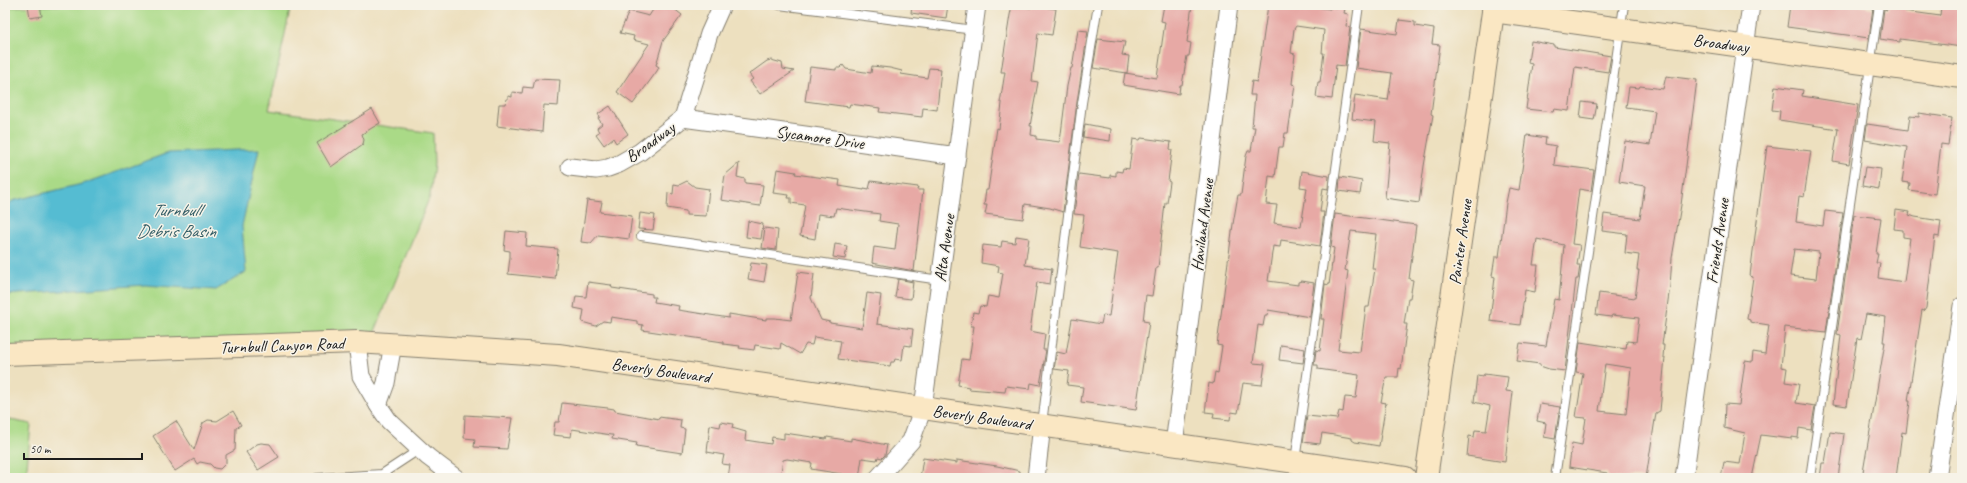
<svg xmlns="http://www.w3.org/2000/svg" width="1967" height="483" viewBox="0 0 1967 483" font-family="Caveat,sans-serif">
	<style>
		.green { fill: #aada87; stroke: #637b52 }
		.water { fill: #54bcd2; stroke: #386c77 }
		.building { fill: #e7a9a5; fill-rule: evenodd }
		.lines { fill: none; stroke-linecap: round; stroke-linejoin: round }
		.lane-casing { stroke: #847e6e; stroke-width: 10 }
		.street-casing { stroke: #847e6e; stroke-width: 19 }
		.secondary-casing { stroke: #847e6e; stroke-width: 24 }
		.lane { stroke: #fff; stroke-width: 8 }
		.street { stroke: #fff; stroke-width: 17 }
		.secondary { stroke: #fae7c3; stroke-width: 22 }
		.labels { text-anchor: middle; stroke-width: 3; stroke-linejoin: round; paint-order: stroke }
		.street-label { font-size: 17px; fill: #1c1c1c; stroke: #f7f3e8 }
		.water-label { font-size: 18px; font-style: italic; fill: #325c65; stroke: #f7f3e8 }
	</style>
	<rect width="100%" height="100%" fill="#f7f3e8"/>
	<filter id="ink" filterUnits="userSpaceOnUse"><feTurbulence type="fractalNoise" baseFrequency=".025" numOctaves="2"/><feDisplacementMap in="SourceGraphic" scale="8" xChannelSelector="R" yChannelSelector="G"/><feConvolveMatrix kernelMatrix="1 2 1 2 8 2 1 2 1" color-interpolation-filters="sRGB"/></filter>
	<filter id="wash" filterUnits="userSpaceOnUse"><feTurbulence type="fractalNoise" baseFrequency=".012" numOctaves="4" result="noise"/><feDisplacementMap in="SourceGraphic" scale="16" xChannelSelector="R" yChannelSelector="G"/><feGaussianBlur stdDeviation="0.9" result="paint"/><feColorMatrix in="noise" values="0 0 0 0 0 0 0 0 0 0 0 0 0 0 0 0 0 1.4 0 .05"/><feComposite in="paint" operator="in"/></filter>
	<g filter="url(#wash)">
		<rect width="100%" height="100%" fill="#ede0bf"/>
		<!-- green -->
		<g class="green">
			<path d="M67,5H291L269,110L433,133L434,164L430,196L369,346L5,349V7Z"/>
			<path d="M5,419L31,424L26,478H5Z"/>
		</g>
		<!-- water -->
		<path class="water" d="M259,149L242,226L246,272L216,290L145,285L5,295V209L12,201L86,183L168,153Z"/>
		<g id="blocks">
			<!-- building -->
			<g class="building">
				<path d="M28,5H40L42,16L30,18Z"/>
				<path d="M656,5H669L682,15L663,41L656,65L659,67L657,71L633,104L617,92L649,44L633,40L634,36L620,33L629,11L649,16Z"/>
				<path d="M912,5H948L946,18L911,13Z"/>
				<path d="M1031,5L1056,9L1052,35L1038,33L1032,81L1038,82L1030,126H1032L1031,135L1036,136V139L1060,142L1067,86L1071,68H1072L1078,30L1088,31L1077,102L1063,212L1050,208L1025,204L1023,219L985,214L987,205H984L986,190H988L997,128L999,129L1002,103H1000L1005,72H1001L1010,15L1012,6L1031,8Z"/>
				<path d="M1164,5H1192L1187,42L1191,43L1189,56H1187L1182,85H1180L1179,94L1123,85L1125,73L1157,78L1165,22L1161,21Z"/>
				<path d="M1268,5H1300L1330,9L1331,7L1345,9L1344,13L1348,14L1346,26L1350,27L1345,66L1336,65L1332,99L1316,97L1318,82H1320L1324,53H1322L1324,30L1296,26L1294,29L1291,53L1295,54L1292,84L1295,85L1288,133H1285L1283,147H1279L1275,177L1269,176L1266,204L1277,205L1274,223L1301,227L1307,188L1300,187L1302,171L1329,176L1328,189L1323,188L1320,212H1324L1320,246L1281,240L1280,247L1273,246L1268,281L1298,285V282L1302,281L1314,283L1310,317L1268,310L1267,315H1265L1263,326L1258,325L1253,363L1265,364L1262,385L1243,383L1238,413L1231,412L1230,420L1213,418L1214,413L1205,412L1209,383L1213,384L1215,372L1218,373L1222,346L1217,345L1233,224L1238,195H1241L1246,156L1248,151H1251L1255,127H1252L1255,95H1250L1252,81L1257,82Z"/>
				<path d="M1790,5H1855L1873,8L1869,38L1787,27Z"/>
				<path d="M1889,5H1906L1905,11L1940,16L1941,5H1962V47L1900,39V42L1880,39L1884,9L1887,10Z"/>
				<path d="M1399,20L1415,22V26L1434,29L1432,44L1440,45L1431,114L1433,115L1424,166L1419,203L1385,198L1390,143L1374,141L1376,122L1352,119L1355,95L1388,100L1392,73L1356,68L1361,29L1397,34Z"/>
				<path d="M1098,39L1125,42L1122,55L1129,56L1127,73L1093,68Z"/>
				<path d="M1531,41L1554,45V47L1611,56L1608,72L1575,67L1569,111L1554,109L1553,112L1526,109L1532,64L1528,63Z"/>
				<path d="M771,60L782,63L783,69L794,71L760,94L750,81L753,79L749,74L767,61Z"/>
				<path d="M843,65L846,69L871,73L872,66L890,68L902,71L901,74L927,78L929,68L941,69L937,110L923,108L922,117L879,112L880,108L850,104L849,107L805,101L810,67L836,70V68H840Z"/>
				<path d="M1666,76L1697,80L1681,205L1672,258L1670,286L1662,345H1664L1663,357H1665L1660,411L1656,413L1646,478H1607V473L1569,467L1572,443L1582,445L1586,418L1576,417L1583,373L1576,372L1580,342L1626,349L1627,341L1636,342L1639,318L1612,315L1611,317L1596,315L1599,293L1635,298L1639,270H1637L1639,255L1625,253L1627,234L1602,231L1604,214L1640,219L1645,186L1619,182L1625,141L1650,145L1655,111L1626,107L1629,87L1639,88L1640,86L1663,89ZM1605,364L1631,368L1626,414L1599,411Z"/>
				<path d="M535,79L560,80L558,106L544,105L542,132L497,126L499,104H505L506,99H508V96L512,97V92L522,93L523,87L533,88Z"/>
				<path d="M1775,86L1803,90L1802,96L1858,105L1849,164L1833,161L1838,129L1779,120L1780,111L1772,110Z"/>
				<path d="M1582,102L1597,104L1594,120L1580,118Z"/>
				<path d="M610,106L628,134L616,143L613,138L604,145L596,134L599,132L597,128L602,124L598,118L600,117L598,114Z"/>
				<path d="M372,109L380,123L362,134L364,140L363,144L331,167L317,143Z"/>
				<path d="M1919,113L1952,118L1948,145L1941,144L1935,194L1909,190L1910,183L1902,182L1907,147L1865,140L1867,124L1908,130L1910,116L1919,117Z"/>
				<path d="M1085,124L1111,129L1110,141L1083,137Z"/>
				<path d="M1527,135L1546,138L1545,144L1556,146L1554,165L1594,170L1591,191L1579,189L1572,244L1580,245L1577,265H1580L1578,279H1576L1565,371L1549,369L1540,366V364L1517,361L1520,343L1546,346L1554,299L1559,300L1564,245L1537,239L1533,265H1538L1535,292L1525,290L1520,325L1490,321L1495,277L1492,276L1495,257H1499L1506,203L1509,188L1519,190Z"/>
				<path d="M1141,138L1171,142L1170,149L1172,150L1168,181L1170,182L1167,203H1165L1158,268H1156L1152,296L1146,295L1143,321L1149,322L1136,410L1081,402L1083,387L1067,385L1069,371L1054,369L1057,352L1066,354L1072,319L1101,324L1103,315L1109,316L1118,253L1080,247L1084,215L1074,214L1079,174L1110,178V175L1116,176V171L1122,172L1123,168L1129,169L1133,139L1140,140Z"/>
				<path d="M1767,146L1811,151L1804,197L1799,196L1796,222L1823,226L1825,211L1843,213L1826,332L1785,327L1781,367L1787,368L1785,382L1799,384L1796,403L1815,406L1811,430L1799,428L1798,438L1792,437V439L1761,435L1752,478H1721L1724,462L1740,464L1745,433L1724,428L1725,404L1739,405L1745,361L1752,362L1753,352L1765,354L1769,325L1750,322V320L1747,319L1753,277L1750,276L1753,251ZM1794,249L1819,252L1816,279L1790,276Z"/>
				<path d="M739,163L737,177L745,179V183L763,185L760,206L721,200L725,175Z"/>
				<path d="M1865,167L1881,169L1879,189L1862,186Z"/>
				<path d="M777,169L796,172L795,174L840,180L839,186L864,190V188L869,189L871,181L918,187L917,190H923L914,271L872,263L874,247L895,250L898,224L879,221L880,214L836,208L834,216L818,214L815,239L800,236L805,205L791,203V198H788L789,195L773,193Z"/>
				<path d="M1340,177L1362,181L1360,194L1339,191Z"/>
				<path d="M687,181L695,187L709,189L706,216L686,215V211L667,208L668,193L673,194L674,184L679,185Z"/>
				<path d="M587,200L602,202L600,212L632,216L629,239L598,235L591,243L581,242Z"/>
				<path d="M1896,210L1910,212L1909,215L1915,217L1941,221L1939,237L1935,236L1926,308L1924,311L1922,310L1908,401H1910L1906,433L1902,432L1896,478H1862L1885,342H1883L1886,317L1866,314L1861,339L1857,338L1847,406L1833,404L1841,335L1837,334L1854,215L1881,218L1876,254H1878L1876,263H1880L1878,278L1904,282L1910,238L1903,237V230L1894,229Z"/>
				<path d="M640,213L655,215L653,230L638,229Z"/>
				<path d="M1335,214L1416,225L1409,279L1413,280L1410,298H1408L1404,324H1407L1401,369L1399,368L1398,377H1386L1381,402L1386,403L1379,446L1355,442L1352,440V438L1322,433L1320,444L1303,442L1307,416L1337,419L1339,411L1343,412L1345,397L1356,398L1359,375L1318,369V365H1314L1316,350L1320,351L1324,319H1321L1325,284L1329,285L1334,248L1331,247ZM1351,231L1376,234L1372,269H1375L1369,307H1366L1360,352L1338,350L1348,271L1345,270Z"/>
				<path d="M748,221L763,224L761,239L746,237Z"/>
				<path d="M765,228L778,230L776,250L762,248Z"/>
				<path d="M506,231L527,233L526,246L558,249L555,279L508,274L510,257V251L504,250Z"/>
				<path d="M1016,236L1029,238L1025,265L1052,269L1050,284L1037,282L1030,331L1045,334L1043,350H1046L1040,385L1031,383L1030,389L1006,386L1005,392L969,389V387L958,385L962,359L969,360L974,326H971L973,312L978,313L980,306L986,307L988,296L999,298L1003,273L998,272L999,266L981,263L983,245L1001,247L1002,241L1015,243Z"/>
				<path d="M835,244L847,246L845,259L833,257Z"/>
				<path d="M751,263L767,265L764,282L748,279Z"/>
				<path d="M798,272L814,274L811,298L821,320L830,322V323L862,328L867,293L881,295L877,324L913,329L911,346L904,345L902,360L895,359L894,362H891L890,366L838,359L841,341L814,337L812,345L806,344L800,354L781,343L780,349L755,345L754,350L739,348L740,346L723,344V342L642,330L643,325L637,324V321L611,317L610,322L603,321L596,326L582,322L584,310L574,308L576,296L586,297L588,282L611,285L612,288L652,294V297H655L654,302L679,306L678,310L729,318V314L766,320V318H775L791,320Z"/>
				<path d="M898,279L913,282L911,299L895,297Z"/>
				<path d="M1281,345L1305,349L1303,363L1279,360Z"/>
				<path d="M1484,374L1508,377L1506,391L1513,392L1505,462L1467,456L1469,436L1474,437L1475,430L1486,431L1490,406L1474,402L1477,375L1483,376Z"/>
				<path d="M562,403L608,408L614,409L615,411L659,419V417L681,420L680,428L685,429L682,453L636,446L637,443L612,439L613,435H611L572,429L571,437L553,435L555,422H559Z"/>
				<path d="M1540,404L1560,407L1555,439L1544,437L1546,423L1537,421Z"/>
				<path d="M233,411L241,425L236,428L235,450L226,455V463L220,469L214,468L210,464L200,462L197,464L194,459L175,471L153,436L176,421L194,450L203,423L208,420L217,421Z"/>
				<path d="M465,415L512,418L507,449L474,447L475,439L464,438Z"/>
				<path d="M721,422L733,424L732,428L746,432L745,440L771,444L772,437L784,439V433L826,439L827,437L851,441V438L887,445L885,455L882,458L878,457L877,460L862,458L859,478H841L842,474L811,469L812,463L787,459L783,460L780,478H728L730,465L722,464L724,455L707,452L710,425L720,427Z"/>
				<path d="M1830,432L1844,434L1838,478H1820L1822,463H1825Z"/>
				<path d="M261,443L270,444L279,457L258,470L246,452L257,444Z"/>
				<path d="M923,458L957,463V460L997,466L1020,471V478H920Z"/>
			</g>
		</g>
	</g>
	<g filter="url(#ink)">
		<use href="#blocks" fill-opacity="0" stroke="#847e6e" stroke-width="1"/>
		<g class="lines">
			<!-- lane casing -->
			<g class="lane-casing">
				<g id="lane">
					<path d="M779,5L974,30"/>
					<path d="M641,236L940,280"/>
					<path d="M1042,424L1082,103L1098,5"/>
					<path d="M1295,461L1359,5"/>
					<path d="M317,478L382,474L420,449"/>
					<path d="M1555,478L1624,5"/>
					<path d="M1810,478L1879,5"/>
				</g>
			</g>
			<!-- street casing -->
			<g class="street-casing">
				<g id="street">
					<path d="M683,118L957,156"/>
					<path d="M570,167L596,170L608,168L619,164L640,152L683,118L709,34L722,5"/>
					<path d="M357,342L361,376L378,405L389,421L428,457L456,478"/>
					<path d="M378,405L386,383L393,344"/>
					<path d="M1174,445L1229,5"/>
					<path d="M878,478L911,441L923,408L977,5"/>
					<path d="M1036,478L1042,425"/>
					<path d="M1684,478L1751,5"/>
					<path d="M1937,478L1962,306"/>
				</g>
			</g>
			<!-- secondary casing -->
			<g class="secondary-casing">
				<g id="secondary">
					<path d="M1493,11L1962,77"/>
					<path d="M5,354L357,342L558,355L1405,478"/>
					<path d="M1426,478L1494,5"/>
				</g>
			</g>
			<!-- lane -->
			<use href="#lane" class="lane"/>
			<!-- street -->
			<use href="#street" class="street"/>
			<!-- secondary -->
			<use href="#secondary" class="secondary"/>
		</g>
	</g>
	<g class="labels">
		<!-- street labels -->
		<g class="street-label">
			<text transform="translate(1721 43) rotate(8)" y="6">Broadway</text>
			<text transform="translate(820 137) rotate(8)" y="6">Sycamore Drive</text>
			<text transform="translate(650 142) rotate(-36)" y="6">Broadway</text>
			<text transform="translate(1202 225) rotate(-83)" y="6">Haviland Avenue</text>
			<text transform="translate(1717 241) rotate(-82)" y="6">Friends Avenue</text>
			<text transform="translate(1460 242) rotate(-82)" y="6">Painter Avenue</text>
			<text transform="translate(944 248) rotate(-82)" y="6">Alta Avenue</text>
			<text transform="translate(282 345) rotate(-2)" y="6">Turnbull Canyon Road</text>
			<text transform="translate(661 370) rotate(8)" y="6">Beverly Boulevard</text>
			<text transform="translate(982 417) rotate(8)" y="6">Beverly Boulevard</text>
		</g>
		<!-- water labels -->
		<g class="water-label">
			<text x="176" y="216">Turnbull<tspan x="176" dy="21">Debris Basin</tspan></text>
		</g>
	</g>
	<!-- margin -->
	<rect width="1967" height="483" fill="none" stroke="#f7f3e8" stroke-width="20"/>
	<!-- scale -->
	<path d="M24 453v6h118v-6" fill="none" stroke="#1c1c1c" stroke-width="2"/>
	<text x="30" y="453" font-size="12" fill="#1c1c1c" stroke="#f7f3e8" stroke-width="3" paint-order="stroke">50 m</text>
</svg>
